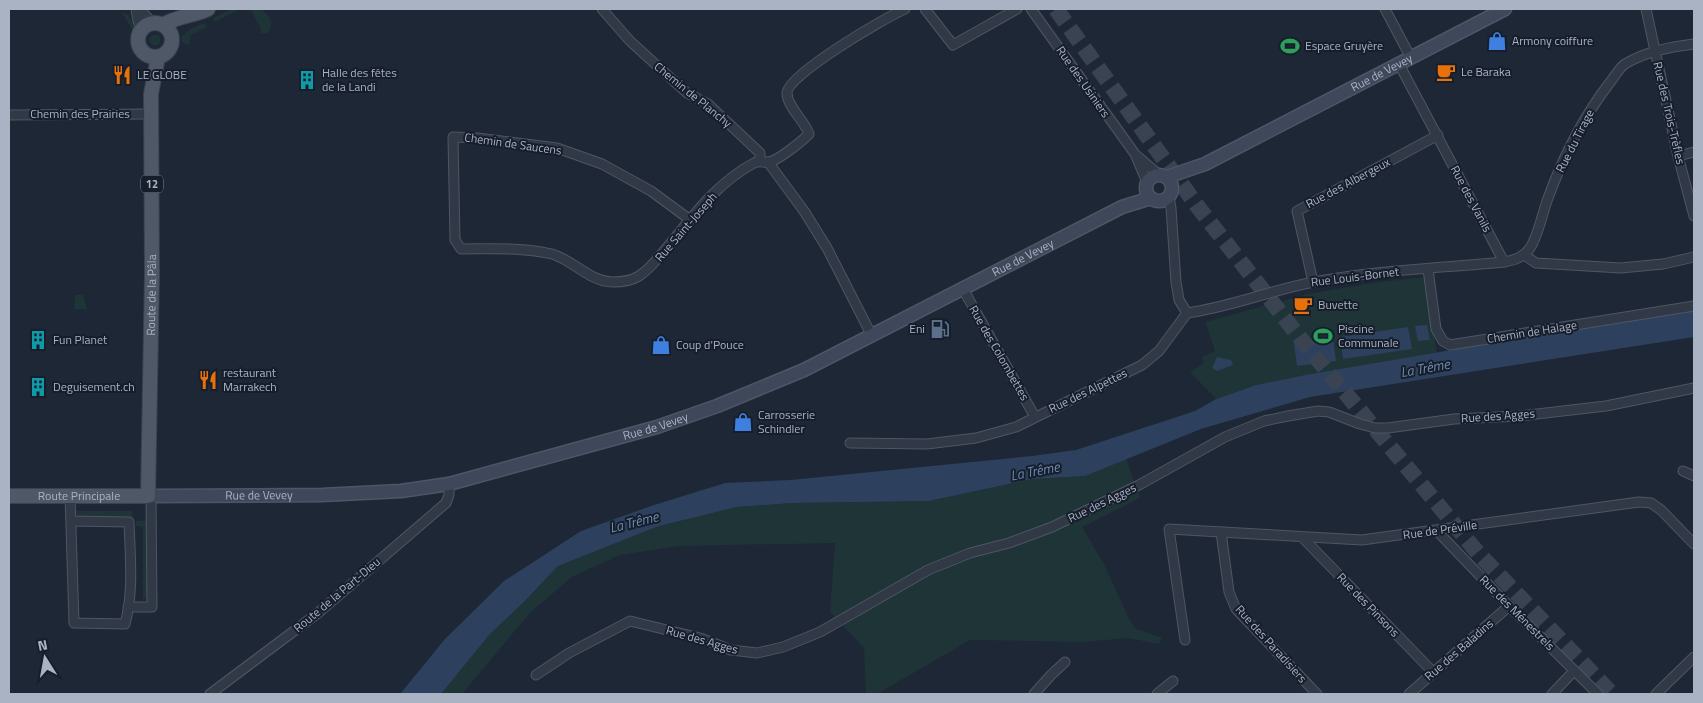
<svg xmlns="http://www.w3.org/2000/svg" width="1703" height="703" viewBox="0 0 1703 703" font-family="'Titillium Web',sans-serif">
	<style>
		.green { fill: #1f3437 }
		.water { fill: #2d405d }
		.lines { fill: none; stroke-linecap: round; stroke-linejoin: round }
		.highway-tunnel { stroke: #394352; stroke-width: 16; stroke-dasharray: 16 8; stroke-linecap: butt }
		.street-casing { stroke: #4e5665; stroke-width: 11 }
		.secondary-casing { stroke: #4e5665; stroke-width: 15 }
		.primary-casing { stroke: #3a4250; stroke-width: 16 }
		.street { stroke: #313947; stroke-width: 9 }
		.secondary { stroke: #3e485a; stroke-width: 12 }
		.primary { stroke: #4e5867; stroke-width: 14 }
		.labels { text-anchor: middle; stroke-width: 4; stroke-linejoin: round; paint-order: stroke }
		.shield { fill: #161e2b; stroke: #7e8696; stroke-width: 1 }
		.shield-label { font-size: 11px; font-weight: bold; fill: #aab3c4 }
		.poi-label { font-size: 12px; fill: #aab3c4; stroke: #161e2b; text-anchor: start }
		.street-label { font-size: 12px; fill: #aab3c4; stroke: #161e2b }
		.water-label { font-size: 14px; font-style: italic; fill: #7089b0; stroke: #161e2b }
	</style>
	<rect width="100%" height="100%" fill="#1d2736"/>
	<!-- green -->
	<g class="green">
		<path d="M232,9H240L215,22L213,18Z"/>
		<path d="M250,9H261C271,19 275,20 268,33H261V29Z"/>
		<path d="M122,12L128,15L136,29L135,35Z"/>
		<path d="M205,23L207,27L191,35L189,45L183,43L181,39L182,36L192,28Z"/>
		<circle cx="155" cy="40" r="5.5"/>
		<path d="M1425,277L1437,353L1305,375L1256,385L1216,399L1190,372L1204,363L1202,357L1215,351L1205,322L1307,294L1372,283Z"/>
		<path d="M75,295H83L87,309H74Z"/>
		<path d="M1126,458L1140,498L1082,527L1104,564L1130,621L1136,629L1162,638L1159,644L1128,638L1083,642L970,640L877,694H866L864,648L830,612L835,543L679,546L620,555L572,577L529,614L462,694H441L490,634L524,602L558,566L659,526L737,507L792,503L929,501L1032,479L1085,476Z"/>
		<path d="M75,511H132V517H76Z"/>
		<path d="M136,521H146L147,571L149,581L148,594L143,601V527L136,526Z"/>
	</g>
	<!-- water -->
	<g class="water">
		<path d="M1694,311V337L1310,397L1201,429L1085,476L1032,479L929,501L792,503L737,507L659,526L558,566L524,602L490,634L441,694H400L445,639L504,581L581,531L654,505L725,483L790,480L1032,456L1076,450L1195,411L1216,399L1256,385L1305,375L1545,334Z"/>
		<path d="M1427,325L1430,340L1418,341L1415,326Z"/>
		<path d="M1408,327L1412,349L1343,359L1340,337Z"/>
		<path d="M1333,338L1336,361L1297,366L1294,344Z"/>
		<path d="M1217,357L1231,360L1233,365L1217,371L1212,368Z"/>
	</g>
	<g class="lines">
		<!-- highway-tunnel -->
		<path class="highway-tunnel" d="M1056,9L1198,207L1304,343L1478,553L1612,694"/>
		<!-- street casing -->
		<g class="street-casing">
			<g id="street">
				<path d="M136,9L138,21L142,30"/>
				<path d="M139,9L153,23"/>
				<path d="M602,9L630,41L687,93L708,104L760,153V160"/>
				<path d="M925,9L953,45L1017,9"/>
				<path d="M1031,9L1135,154L1147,182"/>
				<path d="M1385,9L1411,58"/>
				<path d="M1646,9L1678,156L1694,216"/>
				<path d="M1399,64L1504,262"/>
				<path d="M9,115L151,114"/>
				<path d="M1137,156L1158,174"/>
				<path d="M1678,156L1694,152"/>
				<path d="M768,162L804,211L827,248L872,336"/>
				<path d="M689,219L651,191L602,164L557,148L477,138L453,137L455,240L461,249C491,249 523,247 552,254C573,260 590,282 613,282C622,282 631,281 639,276C650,269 657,259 665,250C681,231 695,212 712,195C724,183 739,171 754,163C759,160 763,163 768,162C778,161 802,141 809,134C805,121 787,107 787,93C787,75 886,17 905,9"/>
				<path d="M1524,255L1536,263L1621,268L1663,264L1694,257"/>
				<path d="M1428,269L1436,329L1443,341L1450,345L1694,306"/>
				<path d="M1313,282L1297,211L1438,135"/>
				<path d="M963,289L1035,417"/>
				<path d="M1187,313C1231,307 1271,290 1314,282C1376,270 1442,268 1504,262C1515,260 1524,257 1530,248C1538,236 1542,215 1547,201C1562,159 1583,117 1611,81C1615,76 1620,67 1625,64C1647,51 1670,47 1694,44"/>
				<path d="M850,443L927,444L976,438L1016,427L1142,365L1159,351L1187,313L1179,300L1176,282L1171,208L1169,197"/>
				<path d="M1683,471L1694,476"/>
				<path d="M70,496L74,623L125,624C134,591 130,555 129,522L71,521"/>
				<path d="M1437,531L1509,606L1598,694"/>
				<path d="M1221,532L1229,592L1236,609L1317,694"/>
				<path d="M1303,538L1433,672"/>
				<path d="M128,607H152L151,496"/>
				<path d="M1185,640L1169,529L1362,540L1639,502L1651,503L1661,510L1694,544"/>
				<path d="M536,675L569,653L630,621L700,638L731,650L757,653L783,647L820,632L928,570L970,553L1009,543L1052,527L1139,485L1225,437L1264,421L1288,416L1318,411L1329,412L1360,424L1375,428H1388L1454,419L1519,416L1606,406L1694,388"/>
				<path d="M210,694L318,613L446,503L449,495V484"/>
				<path d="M1034,694L1051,675L1065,662"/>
				<path d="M1157,694L1173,681"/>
				<path d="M1409,694L1509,606"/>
				<path d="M1552,694L1574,671"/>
				<path d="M1656,694L1694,657"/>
			</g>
		</g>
		<!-- secondary casing -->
		<g class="secondary-casing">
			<g id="secondary">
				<circle cx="1159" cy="188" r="13"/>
				<path id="s1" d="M1167,177L1205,164L1505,9"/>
				<path id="s2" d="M148,496L322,495L401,491L449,484L657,427L717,406L804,370L1122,207L1151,198"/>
			</g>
		</g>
		<!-- primary casing -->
		<g class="primary-casing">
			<g id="primary">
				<circle cx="155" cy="40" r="17"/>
				<path d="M163,25C177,16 194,16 208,9"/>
				<path id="s3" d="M9,496H148L152,274L151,94L158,57"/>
			</g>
		</g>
		<!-- street -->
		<use href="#street" class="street"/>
		<!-- secondary -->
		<use href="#secondary" class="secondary"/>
		<!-- primary -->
		<use href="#primary" class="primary"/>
	</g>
	<!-- icons -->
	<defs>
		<g id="shop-bare" transform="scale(1.5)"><path d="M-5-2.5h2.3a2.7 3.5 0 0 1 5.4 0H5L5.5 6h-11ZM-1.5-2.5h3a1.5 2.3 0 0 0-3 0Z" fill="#3f7fe0" stroke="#161e2b" stroke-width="2.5" paint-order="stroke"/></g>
		<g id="stadium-bare" transform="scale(1.5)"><path d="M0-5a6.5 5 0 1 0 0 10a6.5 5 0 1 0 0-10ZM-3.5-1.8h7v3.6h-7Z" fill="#2e9e5b" stroke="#161e2b" stroke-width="2.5" paint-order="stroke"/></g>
		<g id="cafe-bare" transform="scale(1.5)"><path d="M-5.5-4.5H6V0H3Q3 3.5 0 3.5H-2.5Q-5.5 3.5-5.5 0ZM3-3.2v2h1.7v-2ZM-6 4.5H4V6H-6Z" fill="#e8710a" stroke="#161e2b" stroke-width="2.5" paint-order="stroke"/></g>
		<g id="restaurant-bare" transform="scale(1.5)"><path d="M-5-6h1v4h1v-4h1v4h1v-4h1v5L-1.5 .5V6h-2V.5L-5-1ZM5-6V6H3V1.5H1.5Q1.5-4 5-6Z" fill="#e8710a" stroke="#161e2b" stroke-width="2.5" paint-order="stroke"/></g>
		<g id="building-bare" transform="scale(1.5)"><path d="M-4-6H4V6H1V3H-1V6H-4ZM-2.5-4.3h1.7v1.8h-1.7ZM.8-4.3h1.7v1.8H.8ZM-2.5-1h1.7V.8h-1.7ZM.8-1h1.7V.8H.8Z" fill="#0f9aa8" stroke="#161e2b" stroke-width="2.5" paint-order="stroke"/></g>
		<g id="fuel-bare" transform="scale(1.5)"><path d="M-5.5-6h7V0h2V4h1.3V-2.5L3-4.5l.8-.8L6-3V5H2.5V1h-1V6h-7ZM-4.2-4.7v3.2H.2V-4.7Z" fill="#5c6f8a" stroke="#161e2b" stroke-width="2.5" paint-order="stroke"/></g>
	</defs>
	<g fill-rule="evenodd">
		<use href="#shop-bare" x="1497" y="41"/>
		<use href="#stadium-bare" x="1290" y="46"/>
		<use href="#cafe-bare" x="1446" y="72"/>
		<use href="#restaurant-bare" x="122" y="75"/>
		<use href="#building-bare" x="307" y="80"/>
		<use href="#cafe-bare" x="1303" y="305"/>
		<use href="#fuel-bare" x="940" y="329"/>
		<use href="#stadium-bare" x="1323" y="336"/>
		<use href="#building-bare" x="38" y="340"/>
		<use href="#shop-bare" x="661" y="345"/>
		<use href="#restaurant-bare" x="208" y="380"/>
		<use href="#building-bare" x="38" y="387"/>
		<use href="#shop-bare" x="743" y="422"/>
	</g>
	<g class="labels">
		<!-- shield labels -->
		<rect class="shield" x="141" y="175.5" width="22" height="17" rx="4"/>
		<g class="shield-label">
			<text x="152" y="188">12</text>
		</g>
		<!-- poi labels -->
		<g class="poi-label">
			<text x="1512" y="45">Armony coiffure</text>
			<text x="1305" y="50">Espace Gruyère</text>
			<text x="1461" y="76">Le Baraka</text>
			<text x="322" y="77">Halle des fêtes<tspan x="322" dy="14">de la Landi</tspan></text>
			<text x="137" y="79">LE GLOBE</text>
			<text x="1318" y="309">Buvette</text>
			<text x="925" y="333" text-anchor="end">Eni</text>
			<text x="1338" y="333">Piscine<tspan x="1338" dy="14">Communale</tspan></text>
			<text x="53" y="344">Fun Planet</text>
			<text x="676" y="349">Coup d'Pouce</text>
			<text x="223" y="377">restaurant<tspan x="223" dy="14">Marrakech</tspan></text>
			<text x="53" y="391">Deguisement.ch</text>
			<text x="758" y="419">Carrosserie<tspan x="758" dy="14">Schindler</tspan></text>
		</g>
		<!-- street labels -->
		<g class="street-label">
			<text dy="4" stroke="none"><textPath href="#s1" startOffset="239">Rue de Vevey</textPath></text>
			<text transform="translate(1083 82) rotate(55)" y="4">Rue des Usiniers</text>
			<text transform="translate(693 95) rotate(39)" y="4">Chemin de Planchy</text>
			<text transform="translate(1669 113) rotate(77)" y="4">Rue des Trois-Trèfles</text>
			<text x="80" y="118">Chemin des Prairies</text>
			<text transform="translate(1575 141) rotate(-63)" y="4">Rue du Tirage</text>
			<text transform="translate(513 144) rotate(8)" y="4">Chemin de Saucens</text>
			<text transform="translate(1348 183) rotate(-28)" y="4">Rue des Albergeux</text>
			<text transform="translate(1471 199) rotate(62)" y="4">Rue des Vanils</text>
			<text transform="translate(686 227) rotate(-49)" y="4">Rue Saint-Joseph</text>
			<text dy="4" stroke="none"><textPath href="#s2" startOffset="921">Rue de Vevey</textPath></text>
			<text transform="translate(1355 277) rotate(-7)" y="4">Rue Louis-Bornet</text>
			<text dy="4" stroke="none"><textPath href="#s3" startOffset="340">Route de la Pâla</textPath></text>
			<text transform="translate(1532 332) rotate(-9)" y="4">Chemin de Halage</text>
			<text transform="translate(999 353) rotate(60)" y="4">Rue des Colombettes</text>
			<text transform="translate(1088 391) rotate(-26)" y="4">Rue des Alpettes</text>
			<text transform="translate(1498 416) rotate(-4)" y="4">Rue des Agges</text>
			<text dy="4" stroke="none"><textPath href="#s2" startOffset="516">Rue de Vevey</textPath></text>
			<text dy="4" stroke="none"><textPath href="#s2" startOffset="111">Rue de Vevey</textPath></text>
			<text dy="4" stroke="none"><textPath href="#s3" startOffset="70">Route Principale</textPath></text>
			<text transform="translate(1102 503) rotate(-26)" y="4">Rue des Agges</text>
			<text transform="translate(1440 530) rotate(-8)" y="4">Rue de Préville</text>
			<text transform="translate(337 595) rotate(-40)" y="4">Route de la Part-Dieu</text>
			<text transform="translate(1368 605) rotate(46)" y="4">Rue des Pinsons</text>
			<text transform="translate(1517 613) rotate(45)" y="4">Rue des Ménestrels</text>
			<text transform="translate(702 640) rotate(16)" y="4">Rue des Agges</text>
			<text transform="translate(1271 644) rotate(48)" y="4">Rue des Paradisiers</text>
			<text transform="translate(1459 650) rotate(-41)" y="4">Rue des Baladins</text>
		</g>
		<!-- water labels -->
		<g class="water-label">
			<text transform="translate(1425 368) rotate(-10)" y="5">La Trême</text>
			<text transform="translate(1035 471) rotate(-11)" y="5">La Trême</text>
			<text transform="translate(634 522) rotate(-14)" y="5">La Trême</text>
		</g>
	</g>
	<!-- border -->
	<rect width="1703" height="703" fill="none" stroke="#aab3c4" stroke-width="20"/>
	<!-- north arrow -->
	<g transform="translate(45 658) rotate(349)" stroke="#161e2b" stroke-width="4" paint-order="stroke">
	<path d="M0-4L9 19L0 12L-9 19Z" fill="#aab3c4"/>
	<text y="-8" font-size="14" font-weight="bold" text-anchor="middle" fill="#aab3c4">N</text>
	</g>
</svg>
